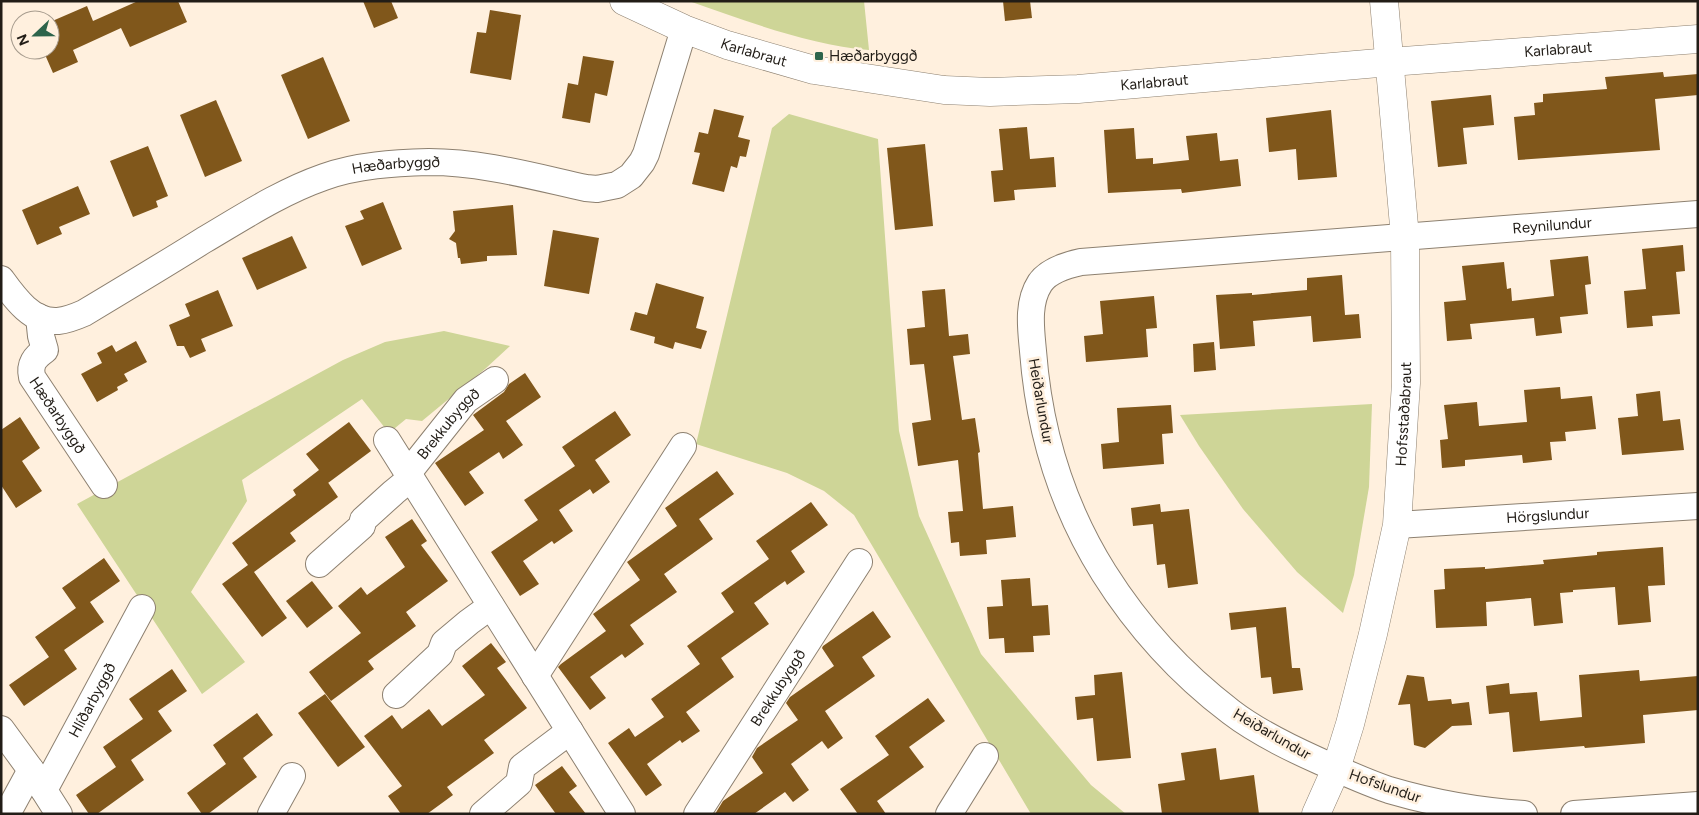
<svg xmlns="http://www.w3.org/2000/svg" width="1699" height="815" viewBox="0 0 1699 815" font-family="Figtree,sans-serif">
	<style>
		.green { fill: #ced597 }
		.building { fill: #80571b }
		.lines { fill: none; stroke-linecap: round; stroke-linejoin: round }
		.minor-casing { stroke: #8d8070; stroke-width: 28 }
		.tertiary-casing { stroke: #8d8070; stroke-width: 29 }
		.minor { stroke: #fff; stroke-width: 26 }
		.tertiary { stroke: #fff; stroke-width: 28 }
		.poi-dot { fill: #2d644b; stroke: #fff0de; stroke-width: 2 }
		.labels { text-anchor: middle; stroke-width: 5; stroke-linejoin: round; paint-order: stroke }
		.street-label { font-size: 15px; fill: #221d17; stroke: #fff0de }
		.poi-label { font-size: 15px; fill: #221d17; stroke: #fff0de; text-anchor: start }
	</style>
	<rect width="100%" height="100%" fill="#fff0de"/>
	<!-- green -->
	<g class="green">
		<path d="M689,1H864L869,50C809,45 746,21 689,1Z"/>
		<path d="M789,114L878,139L899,431L919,516L981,654L1091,785L1126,814H1031L854,515L824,491L787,473L696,444L772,128Z"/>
		<path d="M444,331L510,346L485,369L422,421L406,419L389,433L362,399L242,480L247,501L191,592L245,662L202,694L77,504L343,360L385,342Z"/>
		<path d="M1372,404L1369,487L1354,575L1343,613L1297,572L1243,509L1199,446L1180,415Z"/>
	</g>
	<!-- building -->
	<g class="building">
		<path d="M138,1H178L187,22L130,47L121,28L73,50L78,62L53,73L43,50H50V22L87,6L93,21Z"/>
		<path d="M363,1H391L398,18L374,28Z"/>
		<path d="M1003,1H1030L1032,18L1005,21Z"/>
		<path d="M490,10L521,15L511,80L470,73L477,32L486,33Z"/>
		<path d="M583,56L614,61L607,96L595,93L590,123L562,118L568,83L578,85Z"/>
		<path d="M323,57L350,121L308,139L281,75Z"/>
		<path d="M1663,72L1664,77L1698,74V95L1655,99L1660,150L1518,160L1514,117L1535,115L1534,103L1543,102V94L1607,89L1605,77Z"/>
		<path d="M1491,95L1494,125L1463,128L1467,164L1438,167L1431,101Z"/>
		<path d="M216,100L242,161L205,177L180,115Z"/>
		<path d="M714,109L744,116L738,137L750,140L746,157L740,156L737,168L731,166L724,192L692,184L700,153L694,152L699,132L708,134Z"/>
		<path d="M1331,110L1337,177L1298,180L1296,149L1269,152L1266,118Z"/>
		<path d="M1027,127L1030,159L1054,157L1056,187L1014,190L1015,200L994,202L991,171L1003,170L999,129Z"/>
		<path d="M1134,128L1136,159L1153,158V164L1189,160L1186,136L1217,133L1220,161L1238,159L1241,186L1182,193L1181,189L1108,193L1104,130Z"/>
		<path d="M925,144L933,226L895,230L887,148Z"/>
		<path d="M148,146L168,196L156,201L158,207L133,217L110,161Z"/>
		<path d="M78,186L90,214L59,227L62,234L37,245L22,210Z"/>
		<path d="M383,202L402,249L362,266L345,226L364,219L360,211Z"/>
		<path d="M513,205L517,255L487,256V261L461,264L460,258H458L456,243L449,239L455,231L453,211Z"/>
		<path d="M553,230L599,238L589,294L544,286Z"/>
		<path d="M292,236L307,268L257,290L242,258Z"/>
		<path d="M1683,245L1685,271L1676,272L1680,314L1652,316L1653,326L1627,328L1624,291L1646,289L1642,249Z"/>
		<path d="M1588,256L1591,284L1585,285L1588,314L1560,317L1562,333L1536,336L1534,318L1470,324L1472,339L1447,341L1444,302L1466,300L1462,266L1504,262L1507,289L1511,288L1512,301L1554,296L1550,260Z"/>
		<path d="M1342,275L1345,315L1359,314L1361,338L1313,342L1311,316L1253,321L1255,346L1220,349L1216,295L1252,293V295L1307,290V278Z"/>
		<path d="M656,283L704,297L696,328L707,331L701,349L675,342L673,349L654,343L655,337L630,330L635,312L647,315Z"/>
		<path d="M945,289L949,336L968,334L970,354L953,356L962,420L975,418L980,452L978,453L983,509L1013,506L1016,537L986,540L987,554L960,556L959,542L951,543L948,512L963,511L958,460L918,466L912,423L931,420L924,364L910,365L907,329L925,327L922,291Z"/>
		<path d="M218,290L233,326L201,339L206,351L190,358L184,346H177L169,325L190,316L185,304Z"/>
		<path d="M1154,296L1157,328L1146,329L1148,357L1086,362L1084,336L1103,334L1100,301Z"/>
		<path d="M136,341L147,362L124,374L128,381L117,387L118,390L97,402L81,374L102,363L97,353L112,345L116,352Z"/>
		<path d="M1214,342L1216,370L1194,372L1193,344Z"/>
		<path d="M525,373L541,397L506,421L523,445L503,459L499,452L469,472L484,493L465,506L435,463L484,430L473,415L504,392L509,384Z"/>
		<path d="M1560,387L1561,399L1592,396L1596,429L1565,432L1566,441L1550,442L1552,460L1523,463L1522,455L1465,460V466L1442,468L1440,440L1448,439L1444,405L1477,402L1479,426L1527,422L1524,390Z"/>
		<path d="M1660,391L1663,421L1680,419L1684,450L1622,455L1618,418L1638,416L1636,394Z"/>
		<path d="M1171,405L1173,433L1162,434L1164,464L1103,469L1101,444L1119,442L1117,408Z"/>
		<path d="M615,411L631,435L595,460L610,482L593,494L590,489L559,510L573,531L554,544L552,541L523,561L539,584L520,596L491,552L538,520L524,500L575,466L562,447Z"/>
		<path d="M20,417L40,448L22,461L42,491L16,508L1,485V430Z"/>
		<path d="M349,422L371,451L328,483L327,481L338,497L290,533L296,541L254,572L287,618L262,637L222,584L248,565L232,543L296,495L293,490L319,470L306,454Z"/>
		<path d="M717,471L734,494L699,519L713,539L664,574L677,592L630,625L644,644L625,658L622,654L590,677L606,698L590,710L558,667L561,664L606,631L593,614L640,580L627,562L677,526L665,508Z"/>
		<path d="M811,502L828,525L791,551L805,572L787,585L785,581L754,603L769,624L721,658L734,677L686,712L700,731L682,743L680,740L647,764L662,785L646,796L608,743L629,728L635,737L664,717L651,699L700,664L687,646L734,612L721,593L769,559L756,541Z"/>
		<path d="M1160,504L1161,512L1189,509L1198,584L1168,588L1165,564L1157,565L1153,524L1133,526L1131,508Z"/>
		<path d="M412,519L427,541L421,545L448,581L406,612L416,626L368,661L374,669L331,701L309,672L361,633L338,606L361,587L367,595L405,567L385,537Z"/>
		<path d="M1663,547L1665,585L1648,586L1651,622L1618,625L1615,587L1573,590V592L1560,593L1563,623L1534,626L1531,598L1486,602L1487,626L1436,628L1434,590L1445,589L1444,569L1485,567V569L1544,564L1543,560L1597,555V552Z"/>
		<path d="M104,558L120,581L90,602L104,622L64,650L77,669L24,706L9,685L49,657L35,637L76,608L62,588Z"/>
		<path d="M1030,578L1032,606L1048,605L1050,635L1033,636L1034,652L1005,653L1004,638L989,639L987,607L1003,606L1001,580Z"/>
		<path d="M312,581L333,608L307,628L286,601Z"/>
		<path d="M1286,607L1292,668H1300L1303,690L1273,694L1271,677L1261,678L1256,627L1231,630L1229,613Z"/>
		<path d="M873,611L891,637L862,657L875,676L825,711L843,738L828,749L822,741L791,764L809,790L793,802L785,792L754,814H715L723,801L763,773L752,757L757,748L798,720L786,703L790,697L834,666L822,648L823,646Z"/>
		<path d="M491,643L506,662L497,668L527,708L484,740L494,753L447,787L453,795L427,814H401L388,796L402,786L364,736L392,715L402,729L429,709L442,726L485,695L462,666Z"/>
		<path d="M172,669L187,691L158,711L172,731L131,760L144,780L97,814H89L76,795L116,767L103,747L143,719L129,699Z"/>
		<path d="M1639,670L1640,681L1698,676V710L1643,715L1645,743L1585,748L1584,746L1513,752L1509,712L1489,714L1486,686L1509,683L1510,694L1537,692L1540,721L1582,717L1579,675Z"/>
		<path d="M1122,672L1131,758L1097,761L1093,718L1077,720L1075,697L1095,695L1094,675Z"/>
		<path d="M1407,675L1424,677L1428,701L1451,699L1452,704L1469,702L1472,725L1452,726L1425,748L1414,745L1410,704L1398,705Z"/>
		<path d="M325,694L365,747L338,767L298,713Z"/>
		<path d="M928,698L945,721L909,747L924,767L877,801L886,814H858L840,789L889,755L875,736Z"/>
		<path d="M257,713L273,735L243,758L257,777L208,814H202L187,793L226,764L213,745Z"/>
		<path d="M1216,748L1220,780L1254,775L1259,814H1162L1158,784L1185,780L1181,753Z"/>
		<path d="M562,766L577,786L569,792L586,814H556L535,785Z"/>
	</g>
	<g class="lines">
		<!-- minor casing -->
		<g class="minor-casing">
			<g id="minor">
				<path id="s1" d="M1,279C14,297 32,323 58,321C67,320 75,317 84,313C124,289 164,265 204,240C243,217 281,192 324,177C357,165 395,163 429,162C482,162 535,177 586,188L597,189L617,185L631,176L642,162L646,154L684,29"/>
				<path id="s2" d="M39,317L41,336L45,350C35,357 29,364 32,377L104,485"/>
				<path d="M387,440L622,814"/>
				<path id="s3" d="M408,473L466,400L495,380"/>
				<path id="s4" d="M1397,525L1698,506"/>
				<path d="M319,564L362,526L363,520L394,492L411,478"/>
				<path d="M535,676L683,446"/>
				<path d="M396,695L440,654L444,643L469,622L491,606"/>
				<path d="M1,729L31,770L59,814"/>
				<path id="s5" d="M44,790L142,608"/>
				<path d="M7,814L31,770"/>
				<path d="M271,814L292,776"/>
				<path d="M483,814L519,783L522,767L570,731"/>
				<path id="s6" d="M697,814L859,562"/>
				<path d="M949,814L985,756"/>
				<path id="s7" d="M1524,814C1478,811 1433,803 1389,790C1365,782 1341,771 1317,760C1288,747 1257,732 1231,712C1181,674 1138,627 1104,573C1062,506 1039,430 1033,351C1031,329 1027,303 1040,283C1048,271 1067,265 1081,262L1698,214"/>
				<path d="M1574,814L1698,805"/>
			</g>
		</g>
		<!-- tertiary casing -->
		<g class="tertiary-casing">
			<g id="tertiary">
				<path id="s8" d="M624,1L684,29L727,45L814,70L944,90L990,92L1078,89L1390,62L1698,39"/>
				<path id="s9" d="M1316,814L1336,769L1350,724L1373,634L1397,525L1406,383L1405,237L1384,1"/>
			</g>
		</g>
		<!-- minor -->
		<use href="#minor" class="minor"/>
		<!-- tertiary -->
		<use href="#tertiary" class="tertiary"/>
	</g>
	<!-- markers -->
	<rect class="poi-dot" x="814" y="51" width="10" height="10" rx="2.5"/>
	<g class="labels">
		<!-- street labels -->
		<g class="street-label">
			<text dy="5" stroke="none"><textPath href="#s8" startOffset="950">Karlabraut</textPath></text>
			<text dy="5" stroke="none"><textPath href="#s8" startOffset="140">Karlabraut</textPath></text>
			<text dy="5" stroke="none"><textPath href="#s8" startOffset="545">Karlabraut</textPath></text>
			<text dy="5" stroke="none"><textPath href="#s1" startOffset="451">Hæðarbyggð</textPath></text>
			<text dy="5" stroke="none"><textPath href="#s7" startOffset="1328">Reynilundur</textPath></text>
			<text transform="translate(1041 401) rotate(80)" y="5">Heiðarlundur</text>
			<text dy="5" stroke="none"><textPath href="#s9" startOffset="412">Hofsstaðabraut</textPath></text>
			<text dy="5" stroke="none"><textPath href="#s2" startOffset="112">Hæðarbyggð</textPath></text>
			<text dy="5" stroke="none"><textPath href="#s3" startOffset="64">Brekkubyggð</textPath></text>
			<text dy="5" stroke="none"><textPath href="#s4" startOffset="151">Hörgslundur</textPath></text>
			<text dy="5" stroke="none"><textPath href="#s6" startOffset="150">Brekkubyggð</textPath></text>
			<text dy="5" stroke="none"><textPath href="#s5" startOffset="102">Hlíðarbyggð</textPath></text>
			<text transform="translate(1272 734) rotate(30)" y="5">Heiðarlundur</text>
			<text transform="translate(1385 786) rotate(19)" y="5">Hofslundur</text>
		</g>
		<!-- poi labels -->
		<g class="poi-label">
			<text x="829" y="61">Hæðarbyggð</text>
		</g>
	</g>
	<!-- border -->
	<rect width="1699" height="815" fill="none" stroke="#221d17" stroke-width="5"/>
	<!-- north arrow -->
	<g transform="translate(35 35) rotate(248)"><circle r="24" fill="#fff0de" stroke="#a79c8e"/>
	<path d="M0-4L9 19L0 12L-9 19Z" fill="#2d644b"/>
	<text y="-8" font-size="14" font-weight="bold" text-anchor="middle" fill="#221d17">N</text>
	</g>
</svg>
